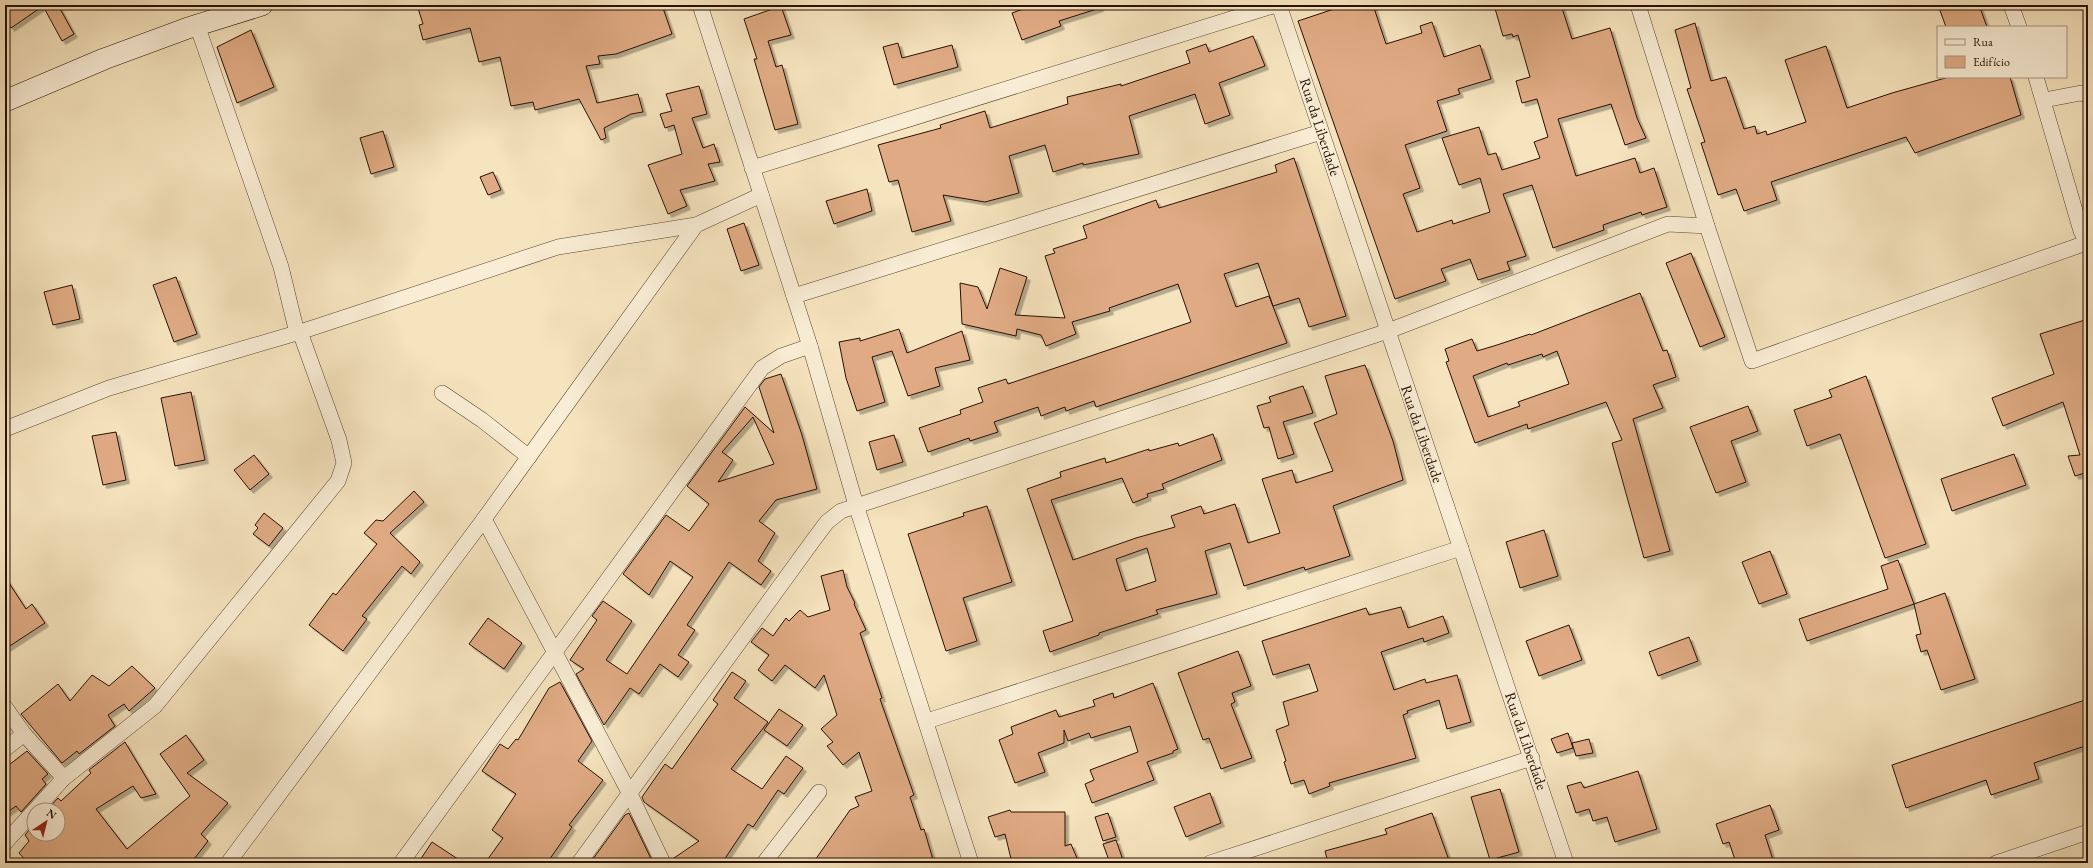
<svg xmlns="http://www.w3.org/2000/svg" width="2093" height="868" viewBox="0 0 2093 868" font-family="'EB Garamond',serif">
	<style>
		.building { fill: #e0ab84; stroke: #271103; fill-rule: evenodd; filter: url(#shadow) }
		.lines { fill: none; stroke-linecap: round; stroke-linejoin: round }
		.street-casing { stroke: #5b4632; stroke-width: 16 }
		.secondary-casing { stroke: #271103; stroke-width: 22 }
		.street { stroke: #f9edd5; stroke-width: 15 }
		.secondary { stroke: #f9edd5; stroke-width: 21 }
		.labels { text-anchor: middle; stroke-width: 3; stroke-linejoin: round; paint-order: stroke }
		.street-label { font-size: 15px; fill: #271103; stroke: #f9edd5 }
	</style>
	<defs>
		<filter id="shadow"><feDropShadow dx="3.5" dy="3.5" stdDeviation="0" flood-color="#0004"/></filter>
	</defs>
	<rect width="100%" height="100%" fill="#f6e4be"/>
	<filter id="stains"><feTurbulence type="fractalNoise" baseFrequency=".005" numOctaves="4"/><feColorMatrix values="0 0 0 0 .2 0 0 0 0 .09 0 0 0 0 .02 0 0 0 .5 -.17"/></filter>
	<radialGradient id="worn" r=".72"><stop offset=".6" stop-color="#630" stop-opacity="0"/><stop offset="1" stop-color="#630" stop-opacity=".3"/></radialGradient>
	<!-- building -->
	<g class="building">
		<path d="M5,5H58L74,34L62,41L43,6L11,28L5,19Z"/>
		<path d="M417,5H592V9L610,5H662L672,34L616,54L598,56L600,64L586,66L597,103L638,94L643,112L631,114L604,128L606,138L601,140L579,99L535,110L533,102L511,106L500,57L479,62L470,28L423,40L419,25L423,24Z"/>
		<path d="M1034,5H1100V8L1059,21L1061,26L1022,40L1012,13Z"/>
		<path d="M1346,5H1373L1386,44L1422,33L1420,26L1432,22L1444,57L1480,45L1491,79L1458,89L1460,94L1437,101L1447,131L1405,145L1420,188L1403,194L1417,232L1452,220L1453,224L1490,212L1480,178L1459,185L1442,138L1479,127L1488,155L1496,153L1502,170L1540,158L1534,142L1548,137L1537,99L1522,103L1516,81L1530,77L1518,35L1513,37L1512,34L1503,36L1494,5H1561L1572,39L1610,28L1637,118L1646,138L1625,145L1611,104L1558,119L1576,176L1635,158L1640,173L1654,168L1667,207L1642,215L1641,212L1603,225L1604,230L1553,248L1532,185L1503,194L1526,256L1507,262L1510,270L1478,280L1470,259L1441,269L1446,281L1395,299L1298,21Z"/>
		<path d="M1938,5H1979L1987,27H1946Z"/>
		<path d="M781,6L791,35L768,41L776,67L782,65L798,124L775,130L754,59H757L744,19Z"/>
		<path d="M1695,23L1711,81L1726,77L1744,129L1755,126L1757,134L1766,131L1767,135L1806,122L1785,60L1826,46L1847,108L1892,93L1949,77H2010L2021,115L1915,153L1906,137L1771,182L1777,200L1744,211L1736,189L1718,195L1701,143L1705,142L1687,89L1691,88L1675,30Z"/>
		<path d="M251,30L274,87L237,103L217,47Z"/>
		<path d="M1253,36L1265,66L1219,83L1230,115L1205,124L1195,94L1129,116L1139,154L1083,165V163L1053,172L1045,145L1009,156L1019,193L985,202L943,195L951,221L912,232L898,180L889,182L878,145L941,128L940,125L985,111L990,128L1068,104L1067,97L1121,84V86L1190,63L1186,51L1206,44L1209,52Z"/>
		<path d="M898,43L902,58L952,45L958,67L894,85L883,47Z"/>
		<path d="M699,86L707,114L692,118L703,148L714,144L720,162L708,164L715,181L680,190L687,206L668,214L648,165L682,154L674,125L665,128L660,114L672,111L666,94Z"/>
		<path d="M383,131L394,167L371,174L360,138Z"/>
		<path d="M1294,158L1346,316L1309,327L1299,298L1273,306L1258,263L1224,274L1236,307L1269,296L1287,343L1096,407L1094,401L1066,411L1065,407L1041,416L1038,407L994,422L998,432L970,441L969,438L928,452L919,428L961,414L960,410L983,402L978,388L1006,379L1008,384L1191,322L1178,284L1109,308L1110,311L1072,322L1076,334L1046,346L1041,335L1017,329L1016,336L962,324L960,283L978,287L987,309L1000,268L1027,277L1015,315L1065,318L1045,256L1055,253L1053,249L1087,238L1083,226L1156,200L1159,208L1277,172L1275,165Z"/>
		<path d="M493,172L501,190L488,195L480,177Z"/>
		<path d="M867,189L872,211L834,224L826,201Z"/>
		<path d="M744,223L759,265L741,271L727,229Z"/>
		<path d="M1691,253L1725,337L1700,347L1666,263Z"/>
		<path d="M176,277L197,334L174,342L153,285Z"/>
		<path d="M72,285L80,319L53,325L44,292Z"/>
		<path d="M1640,293L1663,351L1667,350L1676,377L1653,385L1663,408L1633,419L1670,551L1644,558L1612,443L1622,440L1606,402L1528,429L1527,424L1475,443L1446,362L1449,361L1445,349L1472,339L1477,351L1497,345L1530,334L1531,335ZM1557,351L1569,384L1518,402L1520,406L1488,417L1473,376L1507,363L1508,365L1542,354L1543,357Z"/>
		<path d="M2088,319V472L2075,476L2068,456L2080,455L2063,402L2003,426L1992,398L2054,374L2040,334Z"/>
		<path d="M899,329L907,353L962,331L970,360L935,368L940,386L908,396L892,351L872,357L885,402L857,411L846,378L839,342L860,338V341Z"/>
		<path d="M1365,365L1393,441L1403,480L1333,506L1350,556L1305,570L1304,567L1244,586L1230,543L1205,551L1217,594L1156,610L1158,614L1099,633V635L1050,652L1043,631L1073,621L1027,489L1061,477L1060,472L1105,458L1106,463L1149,449V451L1178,443L1179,446L1213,434L1222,460L1162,484L1164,489L1147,494L1148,497L1133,503L1122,478L1051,500L1073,560L1136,538L1175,527L1171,516L1201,506L1204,514L1235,504L1248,543L1280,533L1262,479L1292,470L1296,483L1333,471L1314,423L1337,414L1325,376ZM1147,548L1156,581L1126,591L1116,559Z"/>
		<path d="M781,374L802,435L817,489L776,500L759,521L775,533L758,561L771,571L761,585L729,562L687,625L695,630L678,655L689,662L678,677L660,664L639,694L630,688L604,725L576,674L584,669L570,660L597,620L592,616L603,601L632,621L606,660L627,674L693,577L670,561L649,595L623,574L666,515L689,531L709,504L687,486L745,407L774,433L759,387L765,379ZM753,417L774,464L718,482L733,460L722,452Z"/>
		<path d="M1866,376L1926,544L1885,558L1840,434L1807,446L1794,410L1832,397L1829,390Z"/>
		<path d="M1303,386L1313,413L1283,422L1294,454L1278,459L1269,427L1264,428L1257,406L1271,402L1269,397Z"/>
		<path d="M191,392L205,460L175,466L161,398Z"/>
		<path d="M1748,406L1758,431L1731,441L1746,482L1716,493L1690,427Z"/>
		<path d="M116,432L126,480L103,485L92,436Z"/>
		<path d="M894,435L903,462L877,470L869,442Z"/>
		<path d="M2014,454L2026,485L1952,511L1941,479Z"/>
		<path d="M254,455L269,474L250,490L234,470Z"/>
		<path d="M414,491L424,502L390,533L420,562L411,574L402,566L362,616L367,619L343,651L309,625L333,593L336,595L377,544L364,533L376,520L383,521Z"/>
		<path d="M987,506L1012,582L963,598L977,641L946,651L908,534L964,516L963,513Z"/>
		<path d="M264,513L283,528L269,546L253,534L258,528L255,525Z"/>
		<path d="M1544,530L1558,576L1520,588L1506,542Z"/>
		<path d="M1770,551L1787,594L1759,604L1742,562Z"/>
		<path d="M1898,560L1914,604L1807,641L1799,619L1888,589L1881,566Z"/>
		<path d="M843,570L847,587L855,603L854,604L866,630L860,633L882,698L880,699L914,795L910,797L921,830L924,829L934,863H813L850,810L859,806L855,797L872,791L859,752L843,765L827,746L833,742L821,729L837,715L824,675L815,688L785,665L772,681L758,670L769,655L751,642L762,628L773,636L786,618L789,621L800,610L808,617L830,610L821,576Z"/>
		<path d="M5,577L26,609L32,604L45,623L5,649Z"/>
		<path d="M1945,593L1975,679L1941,690L1927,650L1921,652L1916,635L1921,634L1914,604Z"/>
		<path d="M1401,607L1408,628L1443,616L1449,633L1424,642L1423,638L1381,652L1394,690L1425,679L1426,683L1457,675L1471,722L1447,729L1439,700L1407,711L1408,713L1403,715L1416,758L1329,783L1330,786L1309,794L1304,780L1291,784L1284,762L1286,761L1276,730L1289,725L1283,702L1318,691L1309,664L1273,675L1262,641L1366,608L1369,615Z"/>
		<path d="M488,618L522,643L504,669L469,644Z"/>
		<path d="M1569,625L1582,660L1539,676L1526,641Z"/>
		<path d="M1689,637L1698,661L1658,676L1649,652Z"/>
		<path d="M1238,651L1251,686L1232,693L1235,702L1231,704L1252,758L1221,769L1209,738L1203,740L1178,673Z"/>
		<path d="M132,666L155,688L129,711L124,704L108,715L115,726L79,754L77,751L62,763L21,714L58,684L70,701L92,675L109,686Z"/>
		<path d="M732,672L746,681L734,698L768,722L731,769L762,789L786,756L803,768L784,794L778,790L753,827L748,824L722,863H672L671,860L699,841L644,802L642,797L665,764L672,769L718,704L713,700Z"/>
		<path d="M560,682L592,741L578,761L603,780L569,825L572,827L547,863H485L503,838L492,830L516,794L482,771L500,744L508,749L516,739L518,740L549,688Z"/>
		<path d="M1153,683L1178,749L1173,751V753L1147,762L1154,780L1092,803L1085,784L1094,780L1090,770L1138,752L1130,726L1091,738L1089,733L1068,741L1064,730V743L1038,753L1045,772L1015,783L999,740L1013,734L1011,727L1056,710L1059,717L1095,706L1093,700L1113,693L1114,698Z"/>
		<path d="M2088,699V745L2034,763L2039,779L1991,795L1986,780L1906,808L1892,765Z"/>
		<path d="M779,709L803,725L787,746L764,730Z"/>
		<path d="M1568,733L1573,748L1557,753L1551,739Z"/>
		<path d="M186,735L204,760L187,773L228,803L201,834L208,841L191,863H28L19,853L29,841L25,835L34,824V834H58V810H47L58,798L61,801L91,773L89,770L125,742L156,794L141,798L133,786L96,809L127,849L190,796L160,754Z"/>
		<path d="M1589,739L1593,753L1576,756L1572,743Z"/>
		<path d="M27,751L48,774L42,779L46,784L21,812L16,806L5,814V768Z"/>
		<path d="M1638,771L1657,829L1615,842L1607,817L1593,821L1589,809L1576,813L1567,786L1581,782L1584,788Z"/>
		<path d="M1500,789L1519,852L1490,860L1471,797Z"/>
		<path d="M1210,793L1221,823L1186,837L1174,807Z"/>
		<path d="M1770,805L1779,830L1765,835L1774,863H1736L1729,842L1723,844L1716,824Z"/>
		<path d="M1010,810L1011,812H1065V846L1071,844L1079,863H1012L1005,834L995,837L988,817Z"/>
		<path d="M629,813L653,863H590L625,815Z"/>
		<path d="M1108,813L1116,837L1103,841L1095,817Z"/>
		<path d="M1432,813L1450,863H1328L1325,851L1387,834L1385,829Z"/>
		<path d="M1116,840L1124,863H1110L1103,844Z"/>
		<path d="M432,842L464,863H418Z"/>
	</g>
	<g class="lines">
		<!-- street casing -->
		<g class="street-casing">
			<g id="street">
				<path d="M700,5L810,346L856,505L971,863"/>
				<path d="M1279,5L1566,863"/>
				<path d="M1638,5L1707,226L1752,361L2086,243"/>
				<path d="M2011,5L2019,27"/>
				<path d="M197,25L281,267L297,333"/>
				<path d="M2036,77L2081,231L2088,245"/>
				<path d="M2044,100L2081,93L2088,95"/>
				<path d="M752,168L1276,5"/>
				<path d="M794,296L1321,132"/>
				<path d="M442,393L482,420L529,457"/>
				<path d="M5,429L109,388L300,332L558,247L696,225"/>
				<path d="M484,519L630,794L663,863"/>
				<path d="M5,707L24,734L64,778"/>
				<path d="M927,721L1461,548"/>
				<path d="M5,749L24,734"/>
				<path d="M35,810L64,778L155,706L338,481L344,463L339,440L300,332"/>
				<path d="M5,843L34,811"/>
				<path d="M228,863L484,519L696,225L761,195"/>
				<path d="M401,863L762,368L781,356L810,346"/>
				<path d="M579,863L812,542L827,522L841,511L1388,331L1668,224L1707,226"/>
				<path d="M764,863L819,792"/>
				<path d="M1210,863L1532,758"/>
				<path d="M1996,863L2088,832"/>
			</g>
		</g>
		<!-- secondary casing -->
		<g class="secondary-casing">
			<path id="secondary" d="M5,101L104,59L188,28L262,5"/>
		</g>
		<!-- street -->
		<use href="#street" class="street"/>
		<!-- secondary -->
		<use href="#secondary" class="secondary"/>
	</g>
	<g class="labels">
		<!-- street labels -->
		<g class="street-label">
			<text transform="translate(1320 127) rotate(72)" y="5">Rua da Liberdade</text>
			<text transform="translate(1422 434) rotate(71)" y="5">Rua da Liberdade</text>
			<text transform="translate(1526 741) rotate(71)" y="5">Rua da Liberdade</text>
		</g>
	</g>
	<!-- margin -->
	<rect width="2093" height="868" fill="none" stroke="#f6e4be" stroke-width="20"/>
	<rect x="6" y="6" width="2081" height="856" fill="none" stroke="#271103" stroke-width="2"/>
	<rect x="10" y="10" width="2073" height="848" fill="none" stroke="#271103"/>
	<!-- legend -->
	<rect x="1937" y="26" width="130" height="52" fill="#f9edd5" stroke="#a59581"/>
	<rect x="1945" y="39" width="20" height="6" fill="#f9edd5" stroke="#a59581"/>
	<text x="1973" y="46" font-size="12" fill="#271103">Rua</text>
	<rect x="1945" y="56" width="20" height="12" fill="#e0ab84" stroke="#a59581"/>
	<text x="1973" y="66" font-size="12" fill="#271103">Edifício</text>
	<!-- north arrow -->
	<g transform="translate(46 822) rotate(35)"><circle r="19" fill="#f9edd5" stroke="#a59581"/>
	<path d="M0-3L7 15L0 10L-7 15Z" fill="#8f2418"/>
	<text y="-6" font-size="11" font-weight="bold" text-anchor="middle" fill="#271103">N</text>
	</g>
	<rect width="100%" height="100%" filter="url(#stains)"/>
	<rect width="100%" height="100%" fill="url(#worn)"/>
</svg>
